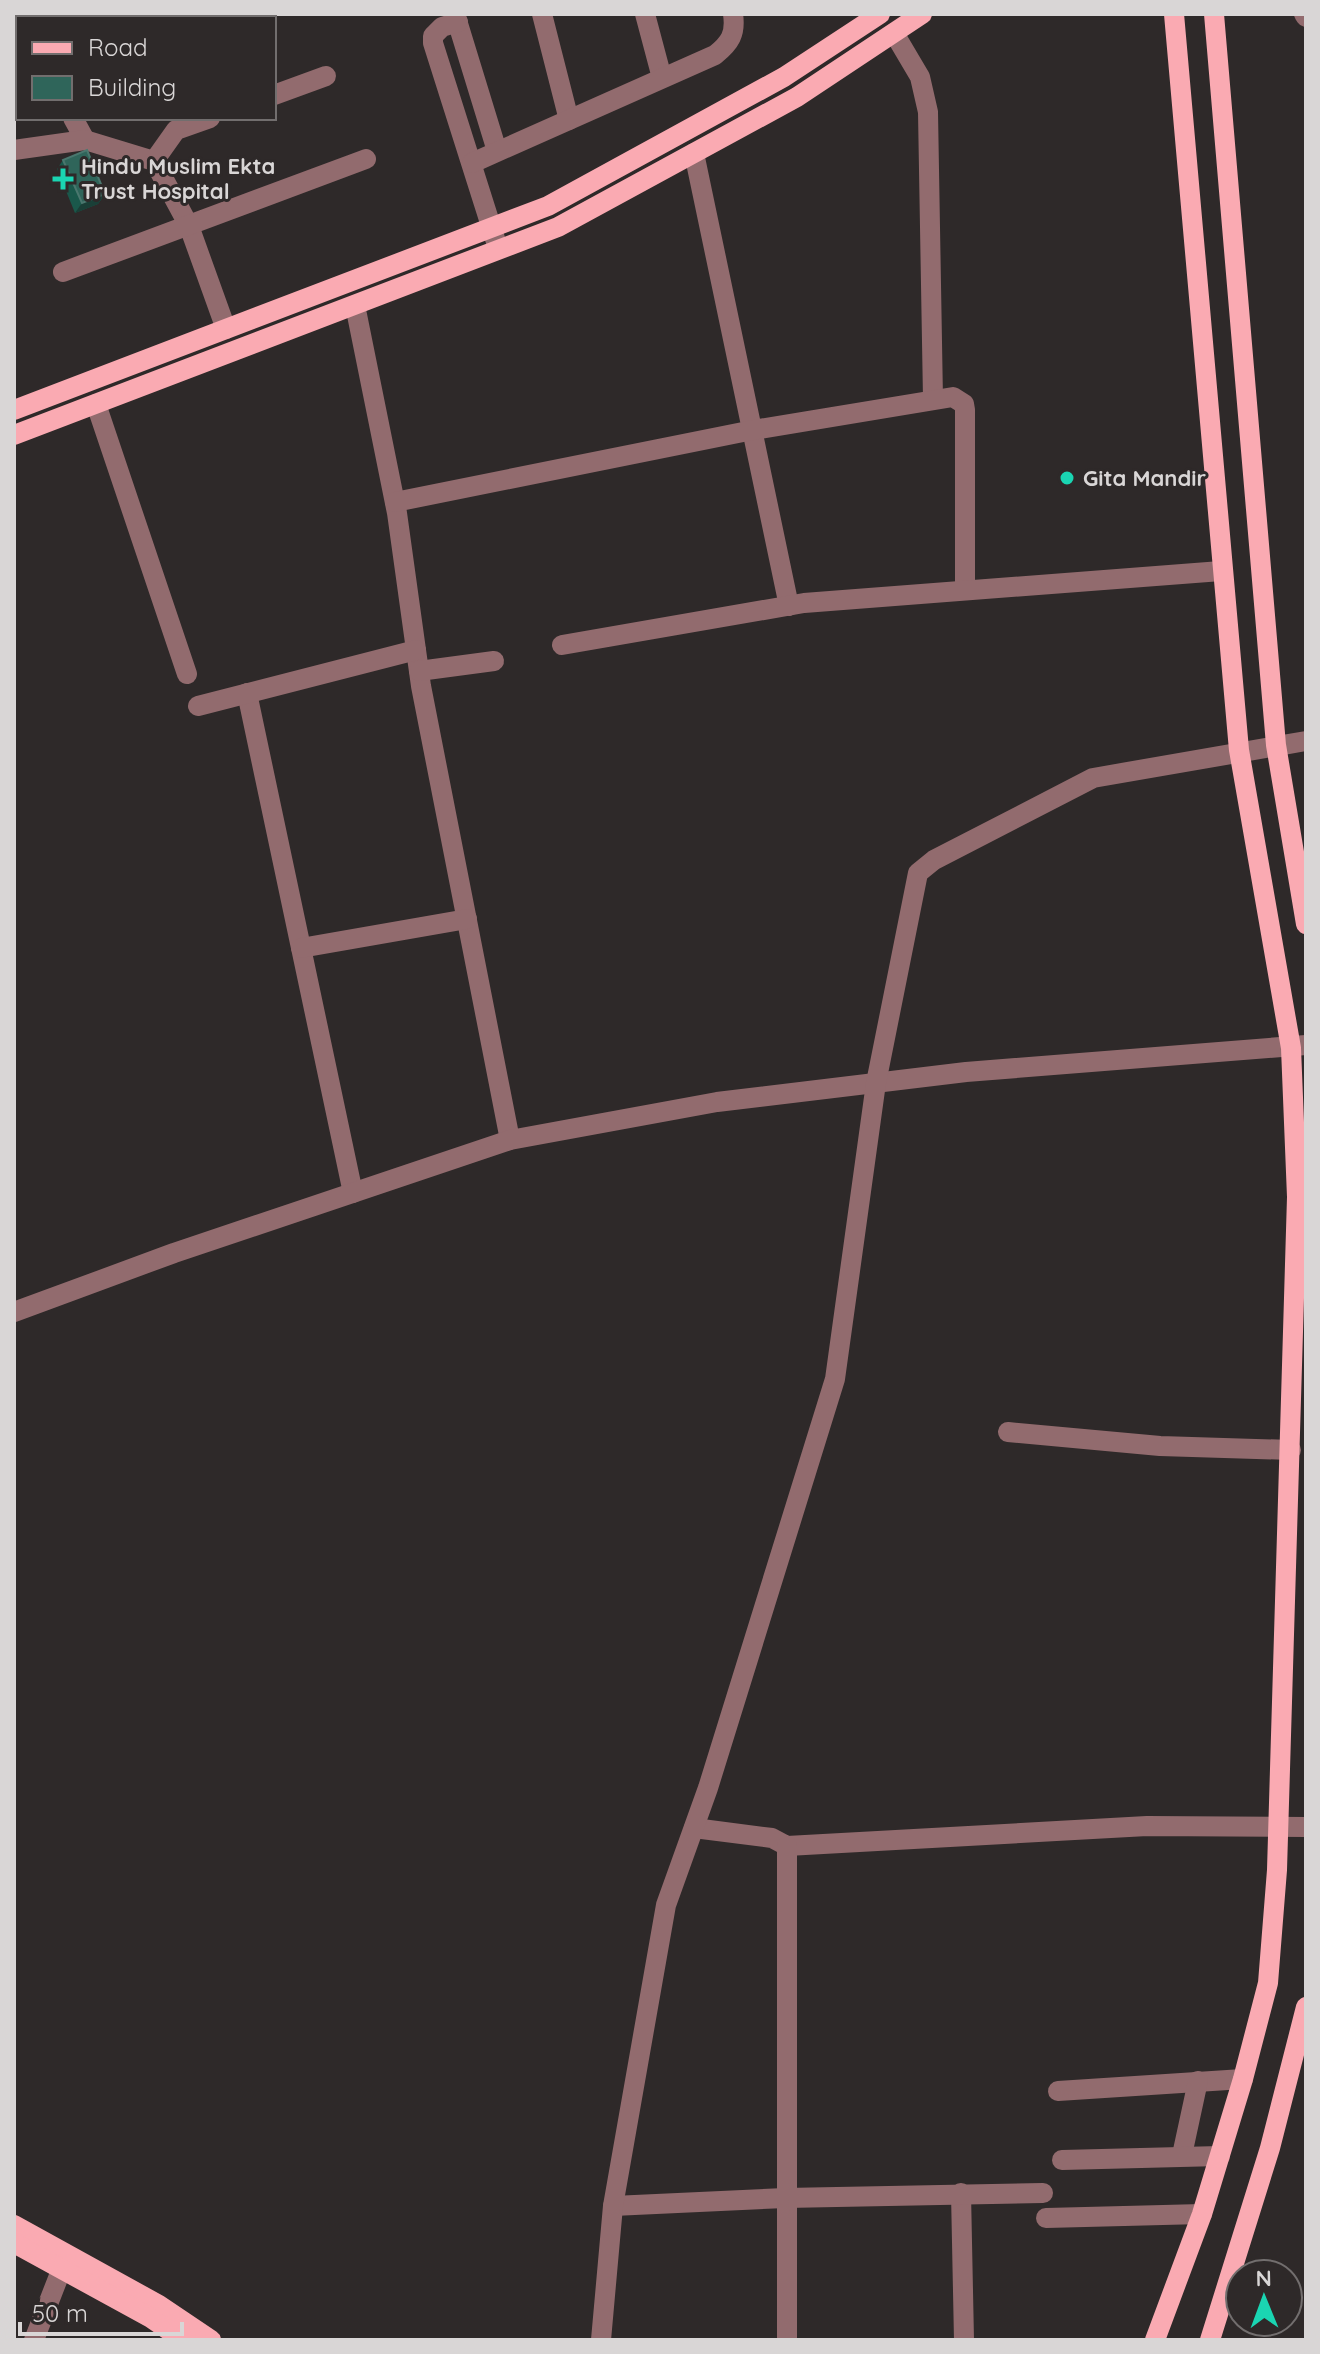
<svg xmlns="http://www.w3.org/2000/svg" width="1320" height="2354" viewBox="0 0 1320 2354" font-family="Quicksand,sans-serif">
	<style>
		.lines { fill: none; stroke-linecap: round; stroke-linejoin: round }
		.minor { stroke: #926b6e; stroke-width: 20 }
		.major { stroke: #faaab2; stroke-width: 20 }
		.wall { fill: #1a584b }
		.shaded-wall { fill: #1a3f37 }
		.building { fill: #2f655a; stroke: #4a776e; stroke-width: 2 }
		.poi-dot { fill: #1ad5b2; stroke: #2e2929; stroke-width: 3 }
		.labels { text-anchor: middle; stroke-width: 6; stroke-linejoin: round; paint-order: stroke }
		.poi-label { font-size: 22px; font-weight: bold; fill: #d9d6d6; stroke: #2e2929; text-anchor: start }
	</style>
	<rect width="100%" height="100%" fill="#2e2929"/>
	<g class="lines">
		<!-- minor -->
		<g class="minor">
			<path d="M169,14L170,18"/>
			<path d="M455,14L497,151"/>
			<path d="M542,14L569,120"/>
			<path d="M645,14L662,78"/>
			<path d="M1304,14L1306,17"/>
			<path d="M206,18L223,14"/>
			<path d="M458,22L442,27L433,36V43L497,245"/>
			<path d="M894,33L920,77L928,112L933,399"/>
			<path d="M14,47L18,50"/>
			<path d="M274,95L326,76"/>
			<path d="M73,118L85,140"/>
			<path d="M14,150L85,140L154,161L189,226L226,329"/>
			<path d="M694,153L789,606"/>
			<path d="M154,161L176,130L210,118"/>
			<path d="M472,163L715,55C730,43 736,34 733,14"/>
			<path d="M63,272L366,159"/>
			<path d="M355,305L397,513L421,686L510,1140"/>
			<path d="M96,404L187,674"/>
			<path d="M395,502L753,430L953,397L964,404L965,410V590"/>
			<path d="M562,645L804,603L1221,571"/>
			<path d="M419,671L494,661"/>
			<path d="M247,693L353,1193"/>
			<path d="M198,706L416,650"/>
			<path d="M301,948L467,919"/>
			<path d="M14,1312L174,1253L510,1140L717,1102L966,1072L1306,1045"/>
			<path d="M1008,1432L1160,1446L1291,1450"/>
			<path d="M694,1828L772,1838L787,1846L1147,1826L1306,1827"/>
			<path d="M1058,2091L1243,2079"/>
			<path d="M1182,2155L1198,2081"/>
			<path d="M1062,2160L1220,2156"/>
			<path d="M961,2193L964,2340"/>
			<path d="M613,2206L785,2198L1043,2193"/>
			<path d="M1046,2218L1202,2214"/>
			<path d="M34,2340L62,2268"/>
			<path d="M601,2340L613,2206L666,1905L708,1788L835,1379L876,1083L918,873L934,860L1093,778L1306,741"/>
			<path d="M787,2340V1846"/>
		</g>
		<!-- major -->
		<g class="major">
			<path d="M1214,14L1276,745L1306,924"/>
			<path d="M14,410L548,206L784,77L880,14"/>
			<path d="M14,435L558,227L797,97L922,14"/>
			<path d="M14,2225L159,2305L211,2340"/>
			<path d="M14,2243L151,2318L183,2340"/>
			<path d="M1155,2340L1202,2214L1243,2079L1268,1983L1277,1870L1297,1197L1291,1048L1239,750L1174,14"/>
			<path d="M1210,2340L1270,2148L1306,2007"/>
		</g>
	</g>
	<!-- wall -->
	<path class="wall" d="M63,160L105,194L98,204L75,213L57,169Z"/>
	<!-- shaded-wall -->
	<path class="shaded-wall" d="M105,194L98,204L75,213L82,203Z"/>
	<!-- building -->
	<path class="building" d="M87,150L105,194L82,203L63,160Z"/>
	<!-- markers -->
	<g class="poi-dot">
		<path d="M59 167h8v8h8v8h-8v8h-8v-8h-8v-8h8z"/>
		<circle cx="1067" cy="478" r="8"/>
	</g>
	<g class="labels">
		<!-- poi labels -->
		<g class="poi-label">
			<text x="81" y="174">Hindu Muslim Ekta<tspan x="81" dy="25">Trust Hospital</tspan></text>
			<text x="1083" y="486">Gita Mandir</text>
		</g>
	</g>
	<!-- border -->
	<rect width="1320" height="2354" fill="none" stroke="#d9d6d6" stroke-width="32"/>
	<!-- legend -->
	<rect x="16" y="16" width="260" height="104" fill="#2e2929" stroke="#726e6e" stroke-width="2"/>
	<rect x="32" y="42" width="40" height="12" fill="#faaab2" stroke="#726e6e" stroke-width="2"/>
	<text x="88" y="56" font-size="24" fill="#d9d6d6">Road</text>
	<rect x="32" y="76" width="40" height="24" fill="#2f655a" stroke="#726e6e" stroke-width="2"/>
	<text x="88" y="96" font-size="24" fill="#d9d6d6">Building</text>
	<!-- north arrow -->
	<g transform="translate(1264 2298) rotate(359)"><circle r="38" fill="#2e2929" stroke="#726e6e" stroke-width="2"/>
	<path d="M0-6L14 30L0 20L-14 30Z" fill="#1ad5b2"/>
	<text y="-12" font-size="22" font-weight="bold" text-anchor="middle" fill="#d9d6d6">N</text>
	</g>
	<!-- scale -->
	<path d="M20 2322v12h162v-12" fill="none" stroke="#d9d6d6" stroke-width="4"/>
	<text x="32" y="2322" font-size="24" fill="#d9d6d6" stroke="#2e2929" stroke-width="6" paint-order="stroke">50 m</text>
</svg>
